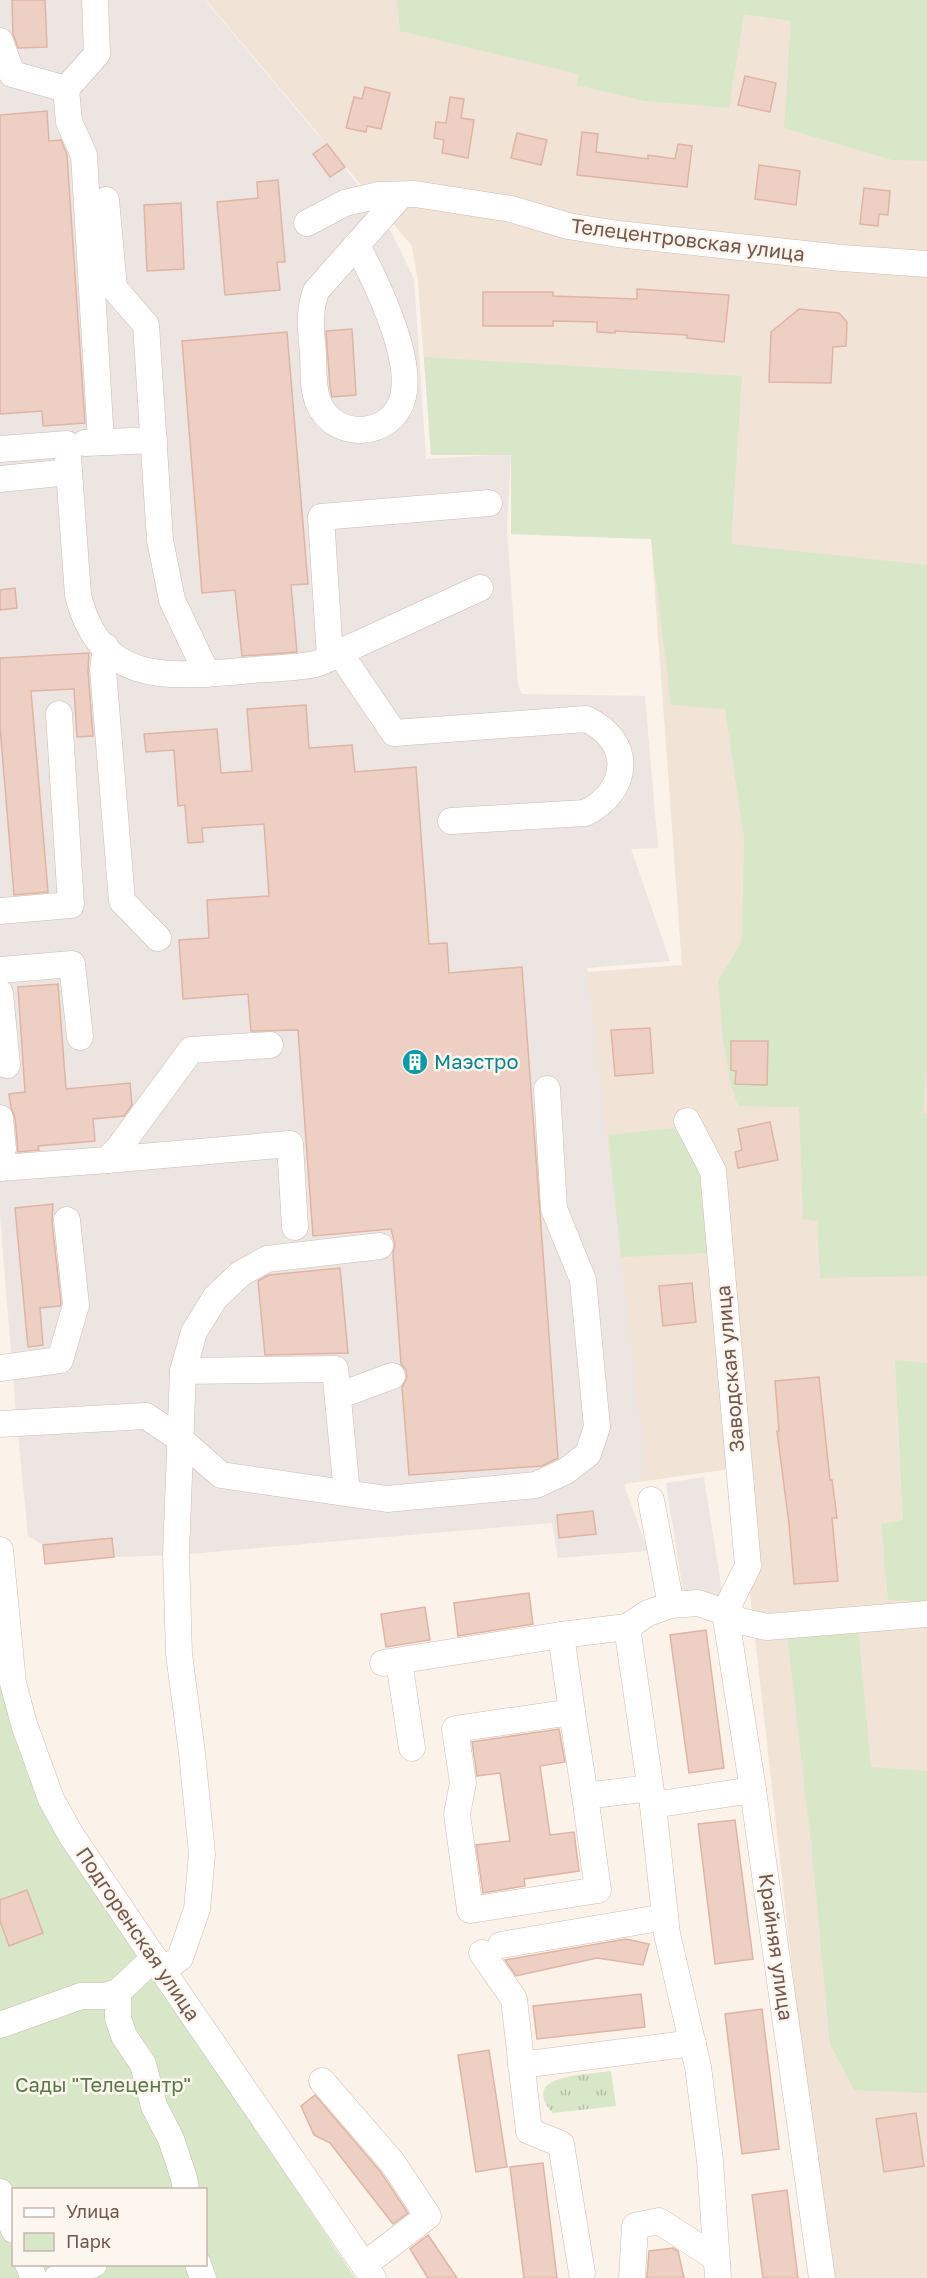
<svg xmlns="http://www.w3.org/2000/svg" width="927" height="2278" viewBox="0 0 927 2278" font-family="'Golos Text',sans-serif">
	<style>
		.residential { fill: #f2e3d7 }
		.industrial { fill: #ece5e1 }
		.green { fill: #d8e7c8; fill-rule: evenodd }
		.park { fill: url(#park-tufts) }
		.building { fill: #eecfc3; stroke: #dfb4a4; stroke-width: 1.5 }
		.lines { fill: none; stroke-linecap: round; stroke-linejoin: round }
		.minor-casing { stroke: #cebbb2; stroke-width: 27 }
		.minor { stroke: #fff; stroke-width: 26 }
		.labels { text-anchor: middle; stroke-width: 5; stroke-linejoin: round; paint-order: stroke }
		.street-label { font-size: 20px; fill: #73574e; stroke: #fdf6ef }
		.culture-label { font-size: 20px; fill: #0d838f; stroke: #fdf6ef; text-anchor: start }
		.park-label { font-size: 20px; fill: #5b7848; stroke: #fdf6ef }
	</style>
	<defs>
		<pattern id="park-tufts" width="24" height="20" patternUnits="userSpaceOnUse" patternTransform="scale(1.5)"><rect width="24" height="20" fill="#d8e7c8"/><path d="M3 7l-1-3M5 7V3M7 7l1-3M15 17l-1-3M17 17v-4M19 17l1-3" fill="none" stroke="#b4bea5"/></pattern>
	</defs>
	<rect width="100%" height="100%" fill="#fbf2e9"/>
	<!-- residential -->
	<path class="residential" d="M206,0H927V2278H827L736,1468L632,1483L587,972L682,965L651,539L511,534V455H431L418,282L412,246Z"/>
	<!-- industrial -->
	<g class="industrial">
		<path d="M0,0H205L316,133L327,144L388,226L403,256L414,279L426,459L511,454L507,529L518,686L522,694L645,696L658,848L631,849L670,961L587,968L641,1430L647,1455L641,1478L624,1485L648,1551L558,1558L552,1523L176,1555L114,1557L45,1564L43,1545L28,1536L16,1414L0,1215Z"/>
		<path d="M704,1477L723,1598L684,1597L666,1483Z"/>
	</g>
	<!-- green -->
	<g class="green">
		<path d="M397,0H927V161L892,160L784,128L791,21L744,14L729,108L645,101L576,85L579,74L400,31Z"/>
		<path d="M424,357L742,376L731,544L927,565V1063L923,1114H927V1276L820,1278L817,1221L803,1219L799,1107L738,1106L730,1081L723,1040L718,981L742,941L744,838L725,709L671,705L651,539L511,534V455H431Z"/>
		<path d="M674,1128L703,1172L708,1253L621,1257L608,1135Z"/>
		<path d="M895,1360L927,1363V1602L888,1600L881,1524L903,1520Z"/>
		<path d="M858,1627L871,1767L927,1771V2093L854,2090L830,2044L811,1842L787,1634Z"/>
		<path d="M0,1673L39,1804L355,2278H0ZM14,2190H206V2264H14Z"/>
	</g>
	<!-- park -->
	<path class="park" d="M611,2071L616,2106L553,2113C518,2074 587,2075 611,2071Z"/>
	<!-- building -->
	<g class="building">
		<path d="M12,0H45L47,47L18,48L13,34Z"/>
		<path d="M745,76L776,83L770,112L738,105Z"/>
		<path d="M365,87L390,93L381,129L367,126L366,132L346,128L354,97L362,99Z"/>
		<path d="M450,97L464,99L461,118L474,120L468,158L442,153L444,140L434,138L436,122L446,123Z"/>
		<path d="M47,111L49,141L61,140L67,155L85,423L43,426L42,411L0,414V115Z"/>
		<path d="M582,132L598,134L596,152L648,159V155L675,159L678,144L692,146L687,187L577,175Z"/>
		<path d="M517,133L547,140L541,165L511,158Z"/>
		<path d="M327,144L345,167L330,177L313,154Z"/>
		<path d="M759,165L800,171L796,205L755,199Z"/>
		<path d="M278,180L285,262H277L280,290L225,295L217,202L258,198L257,182Z"/>
		<path d="M864,188L890,191L888,215L879,214L878,226L860,224Z"/>
		<path d="M181,203L184,269L147,271L144,205Z"/>
		<path d="M637,289L729,295L724,342L687,338V335L615,331V333L597,332V322L553,321V326H483V292H553V296L637,299Z"/>
		<path d="M799,309L839,313L847,322L846,346L833,347L831,383L769,382L771,332Z"/>
		<path d="M352,329L356,395L332,397L330,387L326,331Z"/>
		<path d="M287,332L308,584L291,585L297,652L242,656L235,590L202,593L182,341Z"/>
		<path d="M15,588L17,608L0,610V590Z"/>
		<path d="M89,653L88,671L93,736L77,737L74,689L31,691L48,892L14,895L0,727V658Z"/>
		<path d="M306,705L309,748L352,745L355,772L416,767L429,944L447,943L449,973L522,967L558,1458L542,1466L409,1475L402,1387L407,1378L406,1370L401,1364L393,1254L395,1244L391,1229L313,1236L298,1030L251,1031L248,994L183,999L179,940L209,938L207,900L269,896L264,824L202,828L203,842L188,843L185,805L178,806L174,750L146,752L144,734L217,729L221,773L252,771L247,709Z"/>
		<path d="M58,984L66,1089L130,1083L132,1105L124,1116L93,1119L95,1141L38,1146L39,1150L18,1152L15,1117L11,1108L9,1094L25,1092L18,987Z"/>
		<path d="M650,1028L653,1073L615,1076L611,1030Z"/>
		<path d="M731,1041H768L767,1085L735,1084L736,1071L731,1070Z"/>
		<path d="M770,1122L778,1160L738,1168L735,1152L742,1150L738,1129Z"/>
		<path d="M53,1204L52,1222L61,1304L60,1306L40,1308L43,1345L28,1347L15,1208Z"/>
		<path d="M340,1268L348,1353L265,1355L258,1281L269,1275Z"/>
		<path d="M692,1283L696,1322L663,1326L659,1286Z"/>
		<path d="M819,1377L830,1480H832L837,1518H832L838,1581L794,1584L789,1524L777,1431H779L775,1381Z"/>
		<path d="M593,1511L596,1534L559,1538L557,1515Z"/>
		<path d="M112,1538L114,1557L45,1564L43,1545Z"/>
		<path d="M529,1593L533,1624L458,1636L454,1603Z"/>
		<path d="M425,1607L430,1640L386,1647L381,1614Z"/>
		<path d="M706,1630L724,1768L689,1773L670,1635Z"/>
		<path d="M559,1729L565,1762L540,1766L550,1835L574,1832L579,1871L524,1879L525,1886L483,1893L476,1845L510,1841L500,1773L477,1776L472,1742Z"/>
		<path d="M735,1820L753,1959L715,1964L698,1824Z"/>
		<path d="M27,1890L43,1933L9,1946L0,1921V1900Z"/>
		<path d="M626,1939L649,1944L643,1965L597,1958L516,1976L505,1960Z"/>
		<path d="M641,1994L645,2027L537,2039L533,2006Z"/>
		<path d="M762,2009L779,2149L742,2154L725,2014Z"/>
		<path d="M489,2050L507,2167L476,2172L458,2055Z"/>
		<path d="M315,2095L380,2171L408,2213L393,2224L330,2143L314,2135L301,2106Z"/>
		<path d="M916,2113L924,2166L884,2172L876,2119Z"/>
		<path d="M543,2163L557,2278H524L510,2167Z"/>
		<path d="M787,2190L798,2278H763L752,2195Z"/>
		<path d="M428,2235L457,2278H428L410,2249Z"/>
		<path d="M673,2248L678,2251L684,2278H647L649,2251Z"/>
	</g>
	<g class="lines">
		<!-- minor casing -->
		<g class="minor-casing">
			<g id="minor">
				<path d="M0,41L12,74L66,89L69,122L84,155L101,442"/>
				<path d="M66,89L97,54L95,0"/>
				<path d="M106,200L114,288L146,325L160,540L172,600L207,674"/>
				<path d="M307,223L345,203L379,195L415,194L511,209L568,226L618,234L842,258L927,264"/>
				<path d="M357,246C376,281 413,357 403,397C393,438 335,441 319,404C312,389 314,370 313,354C311,330 308,314 316,291L401,195"/>
				<path d="M85,443L154,440"/>
				<path d="M0,449L67,444L78,595C100,685 167,677 242,671C266,668 292,669 315,664C328,661 343,650 356,645C397,626 439,607 480,588"/>
				<path d="M0,479L69,472"/>
				<path d="M106,647L103,670L122,901L158,938"/>
				<path d="M339,652L394,733L586,719C634,741 630,791 585,813L451,821"/>
				<path d="M330,657L321,517L489,503"/>
				<path d="M0,911L71,905L59,714"/>
				<path d="M0,970L72,964L80,1037"/>
				<path d="M0,993L7,1065"/>
				<path d="M0,1118L3,1149L0,1159"/>
				<path d="M687,1121L713,1171L748,1566L725,1612L753,1790L822,2278"/>
				<path d="M107,1160L290,1144L295,1227"/>
				<path d="M0,1168L107,1160L118,1149L191,1050L270,1045"/>
				<path d="M0,1368L60,1360L76,1305L67,1220"/>
				<path d="M183,1371L335,1369L347,1493"/>
				<path d="M338,1396L392,1376"/>
				<path d="M0,1424L146,1416L180,1439L221,1475L387,1499L536,1485L566,1471L588,1454L597,1427L583,1280L554,1209L547,1089"/>
				<path d="M651,1500L671,1605"/>
				<path d="M0,1550L13,1683L24,1724L51,1799L71,1835L154,1958L373,2278"/>
				<path d="M399,1661L412,1748"/>
				<path d="M383,1663L561,1635"/>
				<path d="M572,1712L561,1635L627,1627"/>
				<path d="M585,1796L572,1712L455,1729L463,1783L457,1814L470,1910L598,1890L585,1796L650,1788"/>
				<path d="M653,1805L627,1627L648,1613L671,1605L698,1603L725,1612L740,1621L767,1627L927,1614"/>
				<path d="M501,1945L665,1917"/>
				<path d="M482,1953L514,1999L529,2131L561,2144L582,2273"/>
				<path d="M163,1970L180,1958L197,1909L202,1854L192,1753L179,1654L176,1555L183,1371L194,1332L215,1298L240,1274L267,1259L380,1246"/>
				<path d="M118,1992V2018L124,2036L143,2064L154,2106L171,2139L184,2178L186,2190"/>
				<path d="M0,2025L81,1996H105L118,1992L154,1958"/>
				<path d="M521,2065L693,2043"/>
				<path d="M322,2081L392,2162L428,2216L364,2265"/>
				<path d="M0,2192L14,2230"/>
				<path d="M28,2264L34,2278"/>
				<path d="M198,2264L203,2278"/>
				<path d="M57,2278L94,2264"/>
				<path d="M632,2278L635,2226L659,2221L716,2258"/>
				<path d="M718,2278L710,2161L698,2067L667,1934L653,1805L753,1790"/>
			</g>
		</g>
		<!-- minor -->
		<use href="#minor" class="minor"/>
	</g>
	<!-- icons -->
	<defs>
		<g id="building-disc" transform="scale(1.35)"><circle r="9.5" fill="#0f9aa8" stroke="#fdf6ef"/><path d="M-4-6H4V6H1V3H-1V6H-4ZM-2.5-4.3h1.7v1.8h-1.7ZM.8-4.3h1.7v1.8H.8ZM-2.5-1h1.7V.8h-1.7ZM.8-1h1.7V.8H.8Z" fill="#fff"/></g>
	</defs>
	<g fill-rule="evenodd">
		<use href="#building-disc" x="415" y="1062"/>
	</g>
	<g class="labels">
		<!-- street labels -->
		<g class="street-label">
			<text transform="translate(688 240) rotate(7)" y="7">Телецентровская улица</text>
			<text transform="translate(730 1369) rotate(-95)" y="7">Заводская улица</text>
			<text transform="translate(138 1934) rotate(56)" y="7">Подгоренская улица</text>
			<text transform="translate(776 1947) rotate(82)" y="7">Крайняя улица</text>
		</g>
		<!-- culture labels -->
		<g class="culture-label">
			<text x="434" y="1069">Маэстро</text>
		</g>
		<!-- park labels -->
		<g class="park-label">
			<text x="103" y="2092">Сады "Телецентр"</text>
		</g>
	</g>
	<!-- legend -->
	<rect x="12" y="2188" width="195" height="78" fill="#fdf6ef" stroke="#c6b6af" stroke-width="1.5"/>
	<rect x="24" y="2208" width="30" height="9" fill="#ffffff" stroke="#c6b6af" stroke-width="1.5"/>
	<text x="66" y="2218" font-size="18" fill="#73574e">Улица</text>
	<rect x="24" y="2233" width="30" height="18" fill="#d8e7c8" stroke="#c6b6af" stroke-width="1.5"/>
	<text x="66" y="2248" font-size="18" fill="#73574e">Парк</text>
</svg>
